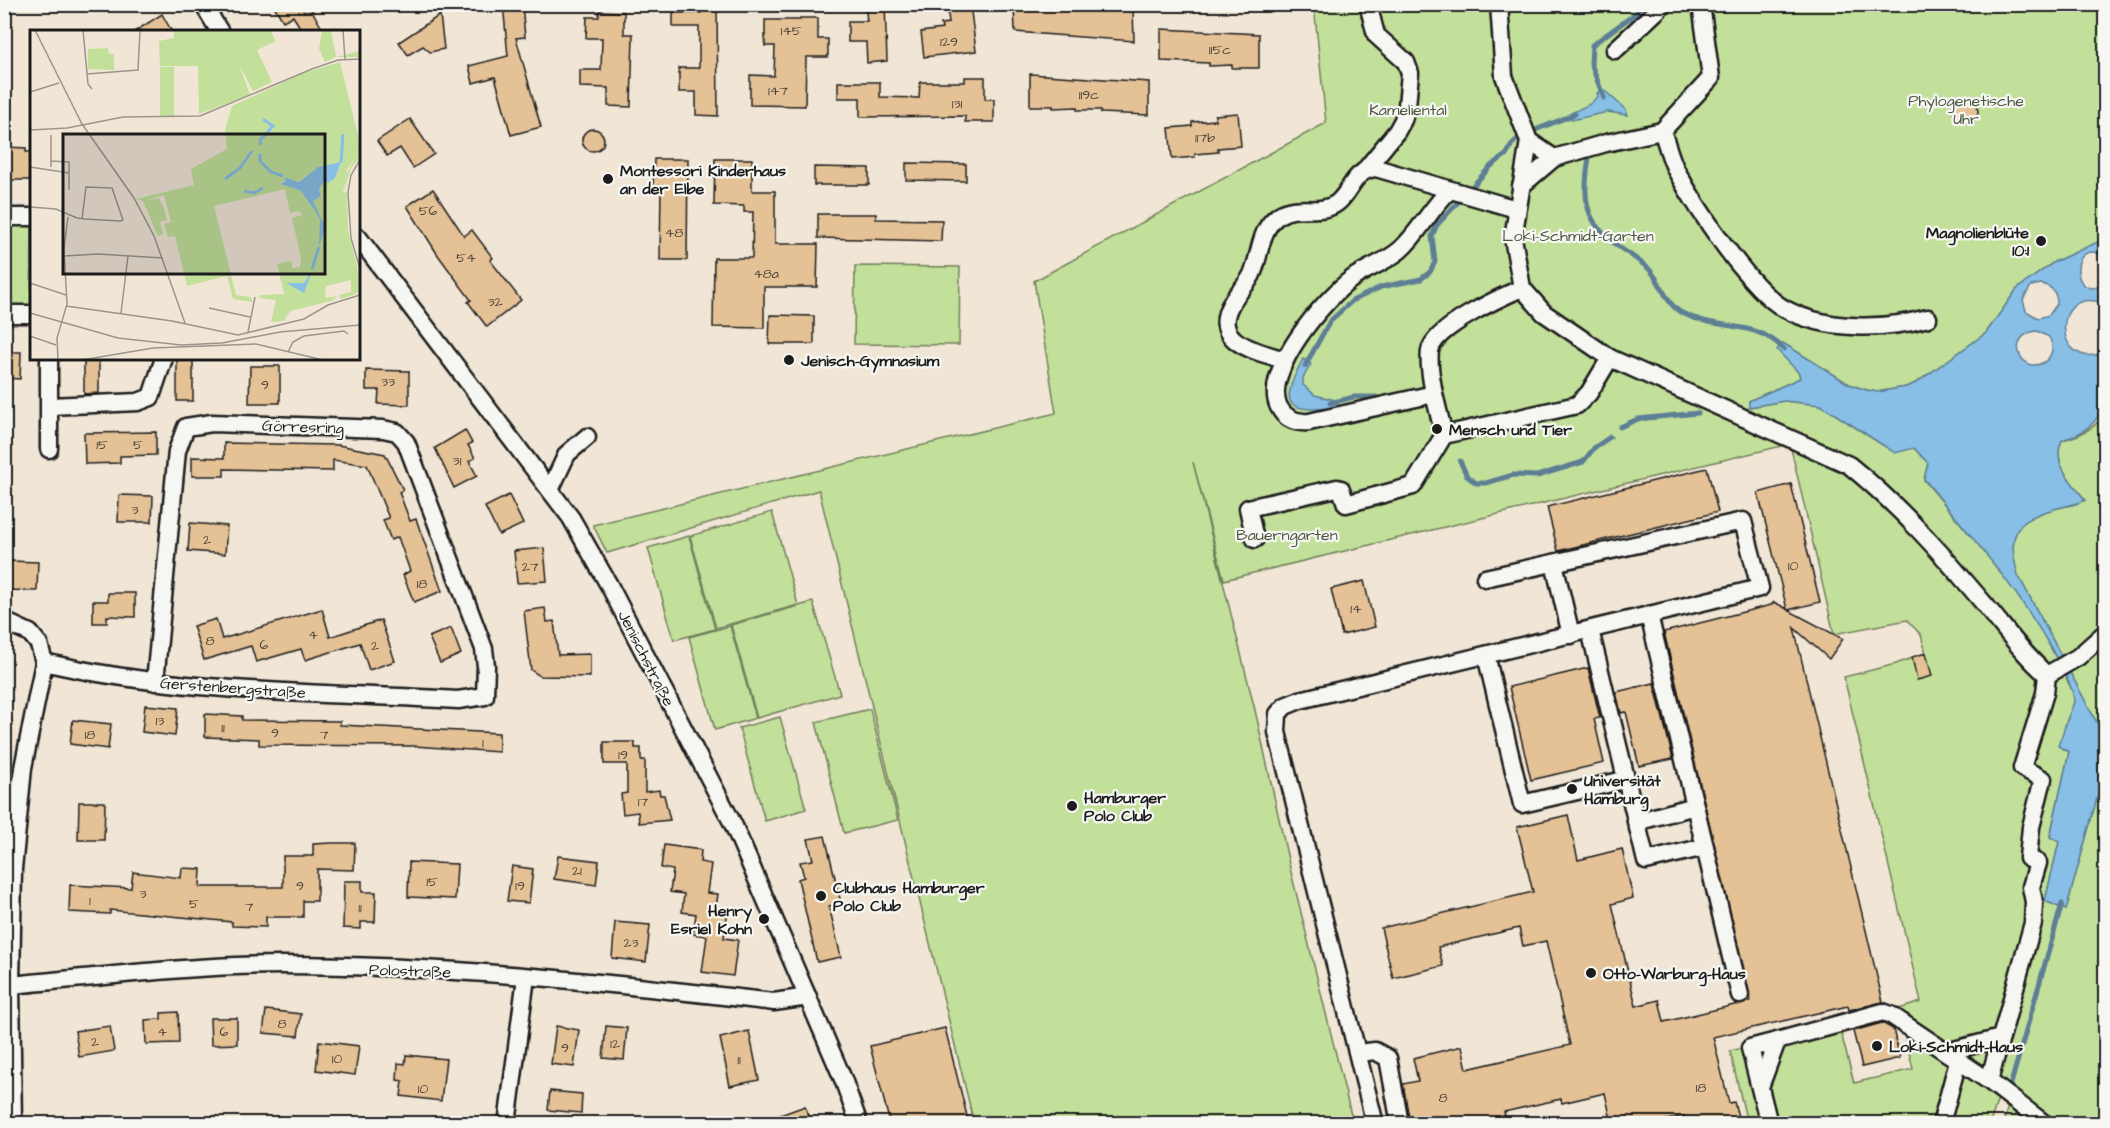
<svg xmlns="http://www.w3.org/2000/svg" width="2110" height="1128" viewBox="0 0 2110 1128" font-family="'Architects Daughter',sans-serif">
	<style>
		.green { fill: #c2e099; stroke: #6f7e5a; stroke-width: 1.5 }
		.water { fill: #88bfe6; stroke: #5d7e95; stroke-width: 1.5; fill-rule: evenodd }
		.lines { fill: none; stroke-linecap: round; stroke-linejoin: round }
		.stream { stroke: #5d7e95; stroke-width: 5 }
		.building { fill: #e5c196; stroke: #1c1c1c; stroke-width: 1.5 }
		.minor-casing { stroke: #1c1c1c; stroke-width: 21 }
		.minor { stroke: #f6f6f2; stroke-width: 16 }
		.poi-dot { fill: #1c1c1c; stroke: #f6f6f2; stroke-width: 2 }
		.labels { text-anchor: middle; stroke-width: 4.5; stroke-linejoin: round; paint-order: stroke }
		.number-label { font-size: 14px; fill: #4e453a }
		.park-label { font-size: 16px; fill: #4e5742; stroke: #f6f6f2 }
		.poi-label { font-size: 16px; font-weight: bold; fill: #1c1c1c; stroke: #f6f6f2; text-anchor: start }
		.street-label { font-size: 16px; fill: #1c1c1c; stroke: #f6f6f2 }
		.inset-river { fill: none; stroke: #88bfe6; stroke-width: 3 }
		.inset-road { fill: none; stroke: #9c958c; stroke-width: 1.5 }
		.view { fill: #1c1c1c; fill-opacity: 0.15; stroke: #1c1c1c; stroke-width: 3 }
		.inset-edge { fill: none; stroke: #1c1c1c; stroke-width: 3 }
	</style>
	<rect width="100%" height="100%" fill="#f1e6d6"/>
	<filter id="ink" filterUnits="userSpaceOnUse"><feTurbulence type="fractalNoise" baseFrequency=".0167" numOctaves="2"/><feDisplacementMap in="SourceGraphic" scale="12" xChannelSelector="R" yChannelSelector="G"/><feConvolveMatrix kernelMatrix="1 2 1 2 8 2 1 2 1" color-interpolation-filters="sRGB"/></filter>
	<g filter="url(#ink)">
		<!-- green -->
		<g class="green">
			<path d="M1314,5H2105V242H2098L2054,262L2017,289L1986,333L1916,383L1906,387L1877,392L1863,389L1849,384L1783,343L1778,350L1799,373L1800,378L1749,401L1750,407L1784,401L1821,405L1884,446L1914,448L1928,463L1924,480L2003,574L2040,626L2073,692L2074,702L2065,725L2069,752L2050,836L2059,842L2045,901L2066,910L2105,769V1123H2003L2008,1106L1998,1099L1990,1123H1747L1730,1051L1839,1025L1854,1083L1913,1069L1899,1009L1921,1002L1844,677L1896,664L1926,653L1921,635L1907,620L1834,634L1790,444L1224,580L1193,462L1255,710L1289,864L1353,1123H974L819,490L607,553L593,525L1056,413L1034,281L1326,123Z"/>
			<path d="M5,223L32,224L31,307L5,308Z"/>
			<path d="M855,266L960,267L959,345L854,344Z"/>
			<path d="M2105,413V738L2018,575C2004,529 2020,517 2062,507C2070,505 2078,504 2085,500C2072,481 2051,464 2062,440C2079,436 2096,428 2105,413Z"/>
			<path d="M772,512L798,605L716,628L690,536Z"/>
			<path d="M689,536L715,629L674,640L648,548Z"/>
			<path d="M813,602L840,694L757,718L731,625Z"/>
			<path d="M730,626L756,718L715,730L689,637Z"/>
			<path d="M870,709L898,820L844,833L816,722Z"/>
			<path d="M780,717L806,809L765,821L739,728Z"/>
		</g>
		<!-- water -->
		<g class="water">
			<path d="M1604,90L1626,110L1627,115L1608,112L1572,120L1569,114L1590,104L1598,96L1597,93Z"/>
			<path d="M2098,242H2105V257C2068,233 2070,307 2105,283V304C2050,282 2052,374 2105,352C2105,399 2110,426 2062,440C2051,464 2072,481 2085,500C2078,504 2070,505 2062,507C2020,517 2004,529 2018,575L2105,738V769L2066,910L2045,901L2059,842L2050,837L2069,752L2058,746L2074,702L2073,692C2038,611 1980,547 1924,479L1928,463L1914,448L1895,453L1821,405L1784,401L1749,407V401L1800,378L1799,373L1777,350L1783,343L1849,384L1863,389L1877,392L1906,387L1916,383L1986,333L2017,289L2054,262ZM2041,284C2052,286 2057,293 2057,304L2049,315L2038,318L2026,311L2023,300L2031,286ZM2037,331L2049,337C2057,352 2048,366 2031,365C2011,357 2016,332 2037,331Z"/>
			<path d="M1303,359L1311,364L1303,378V385L1315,395L1335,400L1338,408C1289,411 1276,410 1303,359Z"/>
		</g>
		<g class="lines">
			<!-- stream -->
			<g class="stream">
				<path d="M1604,98L1591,64L1592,45L1639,11L1641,4"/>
				<path d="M1533,131L1575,114"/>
				<path d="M1589,158C1582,199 1584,222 1619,247C1629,254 1640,261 1649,269C1662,282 1665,304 1682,313C1717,331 1754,319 1784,349"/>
				<path d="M1305,366L1330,321L1352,301L1381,287L1421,279L1430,272L1435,262L1432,236L1437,225L1491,166L1507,154L1512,144L1522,135"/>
				<path d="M1330,403L1354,397H1376"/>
				<path d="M1620,427L1638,419L1698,413"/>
				<path d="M1460,461L1467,476L1476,483H1486L1513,475L1537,476L1583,462L1594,448L1610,437"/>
				<path d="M2010,1087L2062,904"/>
			</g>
		</g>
		<!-- building -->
		<g class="building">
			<path d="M273,4H314L310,7L324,32H303L293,16L283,21Z"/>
			<path d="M503,4H522L525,37L516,38L541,127L511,135L495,77L473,83L469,66L508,56Z"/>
			<path d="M701,4H717L718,116L696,115V92H679V68H699V27H673V13H701Z"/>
			<path d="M865,4H885L887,61L867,63L866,42H848V21H867Z"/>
			<path d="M947,4H970L976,51L924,57L921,32L942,29L941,24L949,23Z"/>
			<path d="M1014,4L1133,8L1134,41L1015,32Z"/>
			<path d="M599,11L624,12V34H633L631,107L608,106V88L580,87V70H601L602,38H586L587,17H599Z"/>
			<path d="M162,14L172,32H134Z"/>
			<path d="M440,15L444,49L430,52L423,46L408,55L399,42Z"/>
			<path d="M800,18H818V39H828V57H806L805,106L750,105V75L774,76L775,46H765V20H800Z"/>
			<path d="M1161,29L1259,34V68H1232V65L1209,66V63L1161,61Z"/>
			<path d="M1030,74L1149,82V115L1101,113V110H1077V107L1053,108V106H1030Z"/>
			<path d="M965,77H985V99H994V122H965V116L860,117V98H838V82H880V97L919,98L920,82H965Z"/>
			<circle cx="1966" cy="111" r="12"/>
			<path d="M1238,113L1241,146L1218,148V152L1195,154V157L1172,159L1169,128L1192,126V122L1215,120V115Z"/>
			<path d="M410,119L434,154L413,168L400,148L387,156L377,141Z"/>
			<circle cx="593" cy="140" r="11"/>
			<path d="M6,147L26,148V152H32V180H6Z"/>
			<path d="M654,159H688L687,260H660L661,186H653Z"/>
			<path d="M715,159H752V191H775V244H818L817,287H764V328L713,327L714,258H752L753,212H744V206L714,205Z"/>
			<path d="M906,163L966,164V181L906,180Z"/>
			<path d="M814,167L869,168V185H814Z"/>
			<path d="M433,189L464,236L472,230L493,258L490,260L521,300L487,327L468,302L471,300L438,255L407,206Z"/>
			<path d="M818,214H876V219L942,220L941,241L818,238Z"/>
			<path d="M770,315L814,316V344H769Z"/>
			<path d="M4,352H21L20,379L4,378Z"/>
			<path d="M84,358H99V393L84,394Z"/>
			<rect x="177" y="358" width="16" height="43"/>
			<path d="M250,366H280V403H249Z"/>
			<path d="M366,370L409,371V405L378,404L379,390H366Z"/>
			<path d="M465,430L472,443L468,445L475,458L469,461L477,476L454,488L435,448Z"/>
			<path d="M156,432V455L120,456V463L85,464L84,433Z"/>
			<path d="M224,443L338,445L385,454L403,490L399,492L410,521L416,519L442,591L414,602L403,575L410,571L398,537L391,540L383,520L389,518L367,465L333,460V471L224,469V476H192V457L224,458Z"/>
			<path d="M1707,468L1718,512L1558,551L1547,507Z"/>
			<path d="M1791,484L1820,602L1788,610L1843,639L1829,659L1794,628L1883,1002L1849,1010L1848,1006L1713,1037L1729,1103L1734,1102L1740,1124H1686L1684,1116L1651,1124H1612L1605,1093L1562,1103L1561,1099L1504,1112L1507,1124H1410L1403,1084L1418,1081L1413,1058L1462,1046L1467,1069L1570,1045L1546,941L1523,946L1519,928L1438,947L1443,966L1393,978L1381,928L1533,892L1517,827L1568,815L1578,860L1622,849L1633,898L1612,904L1636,1006L1659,1000L1664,1022L1751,1001L1664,632L1771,605L1774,602L1787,609L1758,493Z"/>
			<path d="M119,495L153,496L152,522H118Z"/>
			<path d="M509,495L523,524L499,535L485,507Z"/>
			<path d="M190,523L227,526L225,554L188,551Z"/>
			<path d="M544,548L547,581L517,583L514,551Z"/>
			<path d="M8,561L38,562L37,591L7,590Z"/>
			<path d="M1364,581L1375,627L1342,635L1331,589Z"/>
			<path d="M108,593H135V617L107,616V623H93V601H108Z"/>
			<path d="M545,608L547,622L554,621L558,655L590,654V677L540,676L531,670L524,611Z"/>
			<path d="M322,609L330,637L381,620L395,661L369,670L360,643L305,660L301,649L256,662L251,646L204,660L193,626L216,619L222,639Z"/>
			<path d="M451,628L461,654L440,663L429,637Z"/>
			<path d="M1926,653L1932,676L1917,680L1912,657Z"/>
			<path d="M1588,668L1600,718L1594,719L1604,763L1531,780L1509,687Z"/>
			<path d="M1654,683L1673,759L1639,766L1626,712L1621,713L1616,692Z"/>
			<path d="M145,705L178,708L175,736L142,732Z"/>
			<path d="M205,714L242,716V720L340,721V725L499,733V752L414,746L259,745V739L205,737Z"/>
			<path d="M73,720L111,724L108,749L70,744Z"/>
			<path d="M604,742H635V748H641V760H645V792L659,790L660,795H664L670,820L639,823L638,812L623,814L621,794L627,793V764H604Z"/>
			<path d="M79,802H105L104,840H78Z"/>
			<path d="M825,836L841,903L829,906L841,957L817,962L798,879L804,877L800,862L813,860L808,839Z"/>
			<path d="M332,843H355L354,870L317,869V901H303V917H266V927L232,926V922L110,910V914L69,912L70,885L131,888L133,872L181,878L182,868L201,869L200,887H283V856H313V844Z"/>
			<path d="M664,845L701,850L700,862L711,864L707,893L718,894L716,908L728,910L724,938L738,940L733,976L702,972L707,936L693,934L696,914L682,912L684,894L670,892L673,870L661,868Z"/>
			<path d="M558,856L599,861L596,885L554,879Z"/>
			<path d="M409,862L457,864L455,899L408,897Z"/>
			<path d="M512,866L533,869L529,903L507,901Z"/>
			<path d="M344,881H362V892H376L375,922H361V929L343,928Z"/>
			<path d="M615,922L650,925L646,962L612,958Z"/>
			<path d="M266,1010L301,1014L298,1036L263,1033Z"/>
			<path d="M178,1012L179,1043L146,1044L145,1020L161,1019V1013Z"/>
			<path d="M210,1018H237V1044L211,1045Z"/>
			<path d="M1882,1023L1893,1029L1900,1058L1862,1067L1853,1031Z"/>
			<path d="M110,1026L114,1051L79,1057L75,1031Z"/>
			<path d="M556,1026L579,1030L574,1067L551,1064Z"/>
			<path d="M606,1026L627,1028L624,1060L603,1058Z"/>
			<path d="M945,1028L969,1124H890L870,1046Z"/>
			<path d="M749,1031L759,1080L730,1086L720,1038Z"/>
			<path d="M319,1041L359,1046L355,1075L316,1070Z"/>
			<path d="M406,1055L446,1059L441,1101L401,1096L403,1081L397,1080L398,1063L405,1064Z"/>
			<path d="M550,1091L582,1094L581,1113L548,1110Z"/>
			<path d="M805,1106L811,1124H761V1122Z"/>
		</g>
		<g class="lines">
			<!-- minor casing -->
			<g class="minor-casing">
				<g id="minor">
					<path d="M203,4L220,32"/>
					<path d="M1499,4L1504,76L1529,141"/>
					<path d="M1701,4L1711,78L1662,131L1606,143L1554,158L1529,141L1513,238L1522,288L1544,313L1610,358L1849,465C1900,506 1944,556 1986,606C2006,630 2024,655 2047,675"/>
					<path d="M1615,50L1659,9"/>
					<path d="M1662,131C1667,144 1670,158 1676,170C1696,207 1750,290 1785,309C1826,331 1884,330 1928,318"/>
					<path d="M1366,169L1397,131L1403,120L1407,106L1410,73L1406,62L1376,35L1368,4"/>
					<path d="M1521,186L1554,158"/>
					<path d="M1449,191C1430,209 1419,233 1400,250C1386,262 1367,268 1353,278C1326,297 1261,372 1279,407C1285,419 1296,423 1309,422L1434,394C1432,381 1428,365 1430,351C1433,328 1501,297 1522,288"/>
					<path d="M4,217H32"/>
					<path d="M358,237L571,518L609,585L733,824L843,1079L859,1124"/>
					<path d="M4,314H32"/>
					<path d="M49,358V449"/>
					<path d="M1285,360C1257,351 1208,343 1232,302C1238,291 1249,284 1253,272C1261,252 1260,228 1279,215C1297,203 1320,216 1337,203C1352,191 1353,170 1376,168L1516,209"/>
					<path d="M1434,394L1444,435"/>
					<path d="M50,406L138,402L151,397L164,358"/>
					<path d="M550,490L567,454L587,437"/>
					<path d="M1255,539L1248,508L1337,488L1341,489L1346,504L1413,486L1444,435L1577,405L1589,393L1610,358"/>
					<path d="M1554,563L1571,635"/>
					<path d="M4,621L30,633L39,644L44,662L23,768L13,869L11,985L13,1124"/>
					<path d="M1590,630L1646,861L1705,847L1649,615"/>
					<path d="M1486,655L1522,804L1624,780"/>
					<path d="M44,662C179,694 320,692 458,700L485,696L486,666L484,649L406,442L397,432L383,429L212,423L186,427L177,451L155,682"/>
					<path d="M1636,822L1695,806"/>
					<path d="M1705,847L1740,995"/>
					<path d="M11,985C101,977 191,965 282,965C446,965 611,983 774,1002L808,997"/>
					<path d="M1777,1041L1883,1012L1891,1015L1989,1081"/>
					<path d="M1946,1052L2001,1038"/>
					<path d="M1359,1053L1375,1051L1388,1058L1400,1124"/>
					<path d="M1760,1087L1777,1041L1750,1048L1769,1124"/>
					<path d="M507,1124L526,977"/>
					<path d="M1375,1124L1277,732L1278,714L1285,706L1300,700L1760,588L1743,521L1485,578"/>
					<path d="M1941,1124L1958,1061"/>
					<path d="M2045,1124L1989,1081L2033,923L2034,902L2031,887L2038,863L2028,858L2031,827L2043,779L2022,768L2045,693L2047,675L2078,657L2106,632"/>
				</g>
			</g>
			<!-- minor -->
			<use href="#minor" class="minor"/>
		</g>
	</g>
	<!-- markers -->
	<g class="poi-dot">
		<circle cx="608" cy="179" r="6"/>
		<circle cx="2041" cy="241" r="6"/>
		<circle cx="789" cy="360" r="6"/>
		<circle cx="1437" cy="429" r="6"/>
		<circle cx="1572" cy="789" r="6"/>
		<circle cx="1072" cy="806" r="6"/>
		<circle cx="821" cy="896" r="6"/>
		<circle cx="764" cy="919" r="6"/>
		<circle cx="1591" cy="973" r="6"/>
		<circle cx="1877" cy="1046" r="6"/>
	</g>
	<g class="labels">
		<!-- number labels -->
		<g class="number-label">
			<text x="791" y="35">145</text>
			<text x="949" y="46">129</text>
			<text x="1220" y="54">115c</text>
			<text x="778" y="95">147</text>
			<text x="1089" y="99">119c</text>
			<text x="957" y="108">131</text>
			<text x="1205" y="142">117b</text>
			<text x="428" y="215">56</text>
			<text x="674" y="237">48</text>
			<text x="466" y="262">54</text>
			<text x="766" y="278">48a</text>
			<text x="495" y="306">32</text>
			<text x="388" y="386">33</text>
			<text x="265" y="389">9</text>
			<text x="102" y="449">15</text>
			<text x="138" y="449">5</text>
			<text x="457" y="465">31</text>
			<text x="135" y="514">3</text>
			<text x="207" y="544">2</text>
			<text x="1793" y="570">10</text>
			<text x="530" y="571">27</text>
			<text x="422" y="588">18</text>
			<text x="1356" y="613">14</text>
			<text x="313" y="639">4</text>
			<text x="210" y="645">8</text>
			<text x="264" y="649">6</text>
			<text x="375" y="650">2</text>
			<text x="160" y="725">13</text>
			<text x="223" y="732">11</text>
			<text x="275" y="737">9</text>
			<text x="90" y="739">18</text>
			<text x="324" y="739">7</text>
			<text x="483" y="747">1</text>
			<text x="623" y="759">19</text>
			<text x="643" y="806">17</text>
			<text x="577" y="875">21</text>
			<text x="432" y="886">15</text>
			<text x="300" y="890">9</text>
			<text x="520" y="890">19</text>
			<text x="143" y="898">3</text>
			<text x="90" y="905">1</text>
			<text x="194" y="908">5</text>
			<text x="249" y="911">7</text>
			<text x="360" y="912">11</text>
			<text x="631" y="947">23</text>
			<text x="282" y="1028">8</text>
			<text x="162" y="1036">4</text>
			<text x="224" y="1036">6</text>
			<text x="95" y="1046">2</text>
			<text x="615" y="1048">12</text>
			<text x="565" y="1052">9</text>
			<text x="337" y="1063">10</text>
			<text x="739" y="1064">11</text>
			<text x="1701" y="1092">18</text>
			<text x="423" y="1093">10</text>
			<text x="1443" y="1102">8</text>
		</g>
		<!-- park labels -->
		<g class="park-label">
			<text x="1966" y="106">Phylogenetische<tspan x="1966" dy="18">Uhr</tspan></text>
			<text x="1408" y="115">Kameliental</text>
			<text x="1578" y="241">Loki-Schmidt-Garten</text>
			<text x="1287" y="540">Bauerngarten</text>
		</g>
		<!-- poi labels -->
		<g class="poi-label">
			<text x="620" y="176">Montessori Kinderhaus<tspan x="620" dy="18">an der Elbe</tspan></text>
			<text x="2029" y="238" text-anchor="end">Magnolienblüte<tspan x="2029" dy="18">10:1</tspan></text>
			<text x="801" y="366">Jenisch-Gymnasium</text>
			<text x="1449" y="435">Mensch und Tier</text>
			<text x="1584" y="786">Universität<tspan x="1584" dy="18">Hamburg</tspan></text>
			<text x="1084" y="803">Hamburger<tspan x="1084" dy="18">Polo Club</tspan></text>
			<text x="833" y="893">Clubhaus Hamburger<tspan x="833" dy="18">Polo Club</tspan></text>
			<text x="752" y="916" text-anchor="end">Henry<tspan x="752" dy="18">Esriel Kohn</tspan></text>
			<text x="1603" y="979">Otto-Warburg-Haus</text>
			<text x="1889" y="1052">Loki-Schmidt-Haus</text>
		</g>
		<!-- street labels -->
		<g class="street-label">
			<text transform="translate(303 426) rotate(2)" y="6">Görresring</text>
			<text transform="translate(647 658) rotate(63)" y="6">Jenischstraße</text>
			<text transform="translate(233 687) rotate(4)" y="6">Gerstenbergstraße</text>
			<text transform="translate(410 970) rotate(2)" y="6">Polostraße</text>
		</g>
	</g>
	<!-- overview -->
	<g transform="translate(30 30)">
		<rect width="330" height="330" fill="#f1e6d6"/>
		<path d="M144,0H244L241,2L246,11L227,20L242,52L223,61L209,34L220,65L169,84L168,36H130L129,11L144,8ZM292,0H301L306,27L330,21V27H306L295,32L289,19ZM78,18L79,24H84V40L58,39V19ZM310,32L330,114V128L321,138L314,161L316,144L326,127L317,139L313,163L317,162L318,200L330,248L329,262L321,264L330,263L311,269L309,265L321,262V250L296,256L295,268L308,266L302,270L309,269L260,281L254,291L241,292L246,270L229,268L230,265L254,264L247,234L261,231L263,238L270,237L271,228L262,188L272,185L269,181L260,183L255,159L184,176L206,265L221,267L223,272L203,269L197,246L157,256L145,206L138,207L134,194L141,192L134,165L115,171L129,168L134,179L137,190L130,192L133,204L128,206L113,171L106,169L164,155L161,139L197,119L195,99L202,76L274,43ZM311,132L305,148L295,150L289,159L291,166L283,171L285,180L270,160L250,153L256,151L254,147L268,152L288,137ZM130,37H144V87H130Z" fill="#c2e099" fill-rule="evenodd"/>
		<path d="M311,132L305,148L298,153L295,150L289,159L291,166L283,171L295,197L289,217L290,190L286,182L270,160L250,154L256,151L254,147L269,152L288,137ZM282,241L274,263L256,253H274Z" fill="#88bfe6"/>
		<path class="inset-river" d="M231,115L230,110L243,96L233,89M230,124V131L241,142L253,146M311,133L313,104M195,149L210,138L222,121M214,161L224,163L233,158M282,239L289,217"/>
		<path class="inset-road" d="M5,0L52,94L104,168L124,206L155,293M53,0L58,54L62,59M313,0L315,30M57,44L108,40L110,0M0,62L29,53M0,100L37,98L93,87L170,86L282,39L308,30L330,29M330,130L321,145L318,162L321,208L330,239M21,131L39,132V160M0,137L39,143M21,137V105M0,177L26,179L47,188L55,189L90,191L93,190L82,158L56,157L52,189M34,226L68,224L133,228M0,253L36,265M36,276L142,291L208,305L274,289L298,275L330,265M179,278L220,287M0,283L88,308L151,315L192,313L250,302L330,295M91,283L98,226M218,302L225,267M0,306L26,315M258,322L263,312L274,306L314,301L318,304M28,330L27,308L37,274L34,219L38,187M52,330L123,318L226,314L293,330"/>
		<path class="view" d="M33,104H295V244H33Z"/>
		<rect width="330" height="330" class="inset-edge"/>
	</g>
	<!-- margin -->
	<rect width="2110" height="1128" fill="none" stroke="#f6f6f2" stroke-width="24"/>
	<rect x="12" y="12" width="2086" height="1104" fill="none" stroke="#1c1c1c" stroke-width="2" filter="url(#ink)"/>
</svg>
